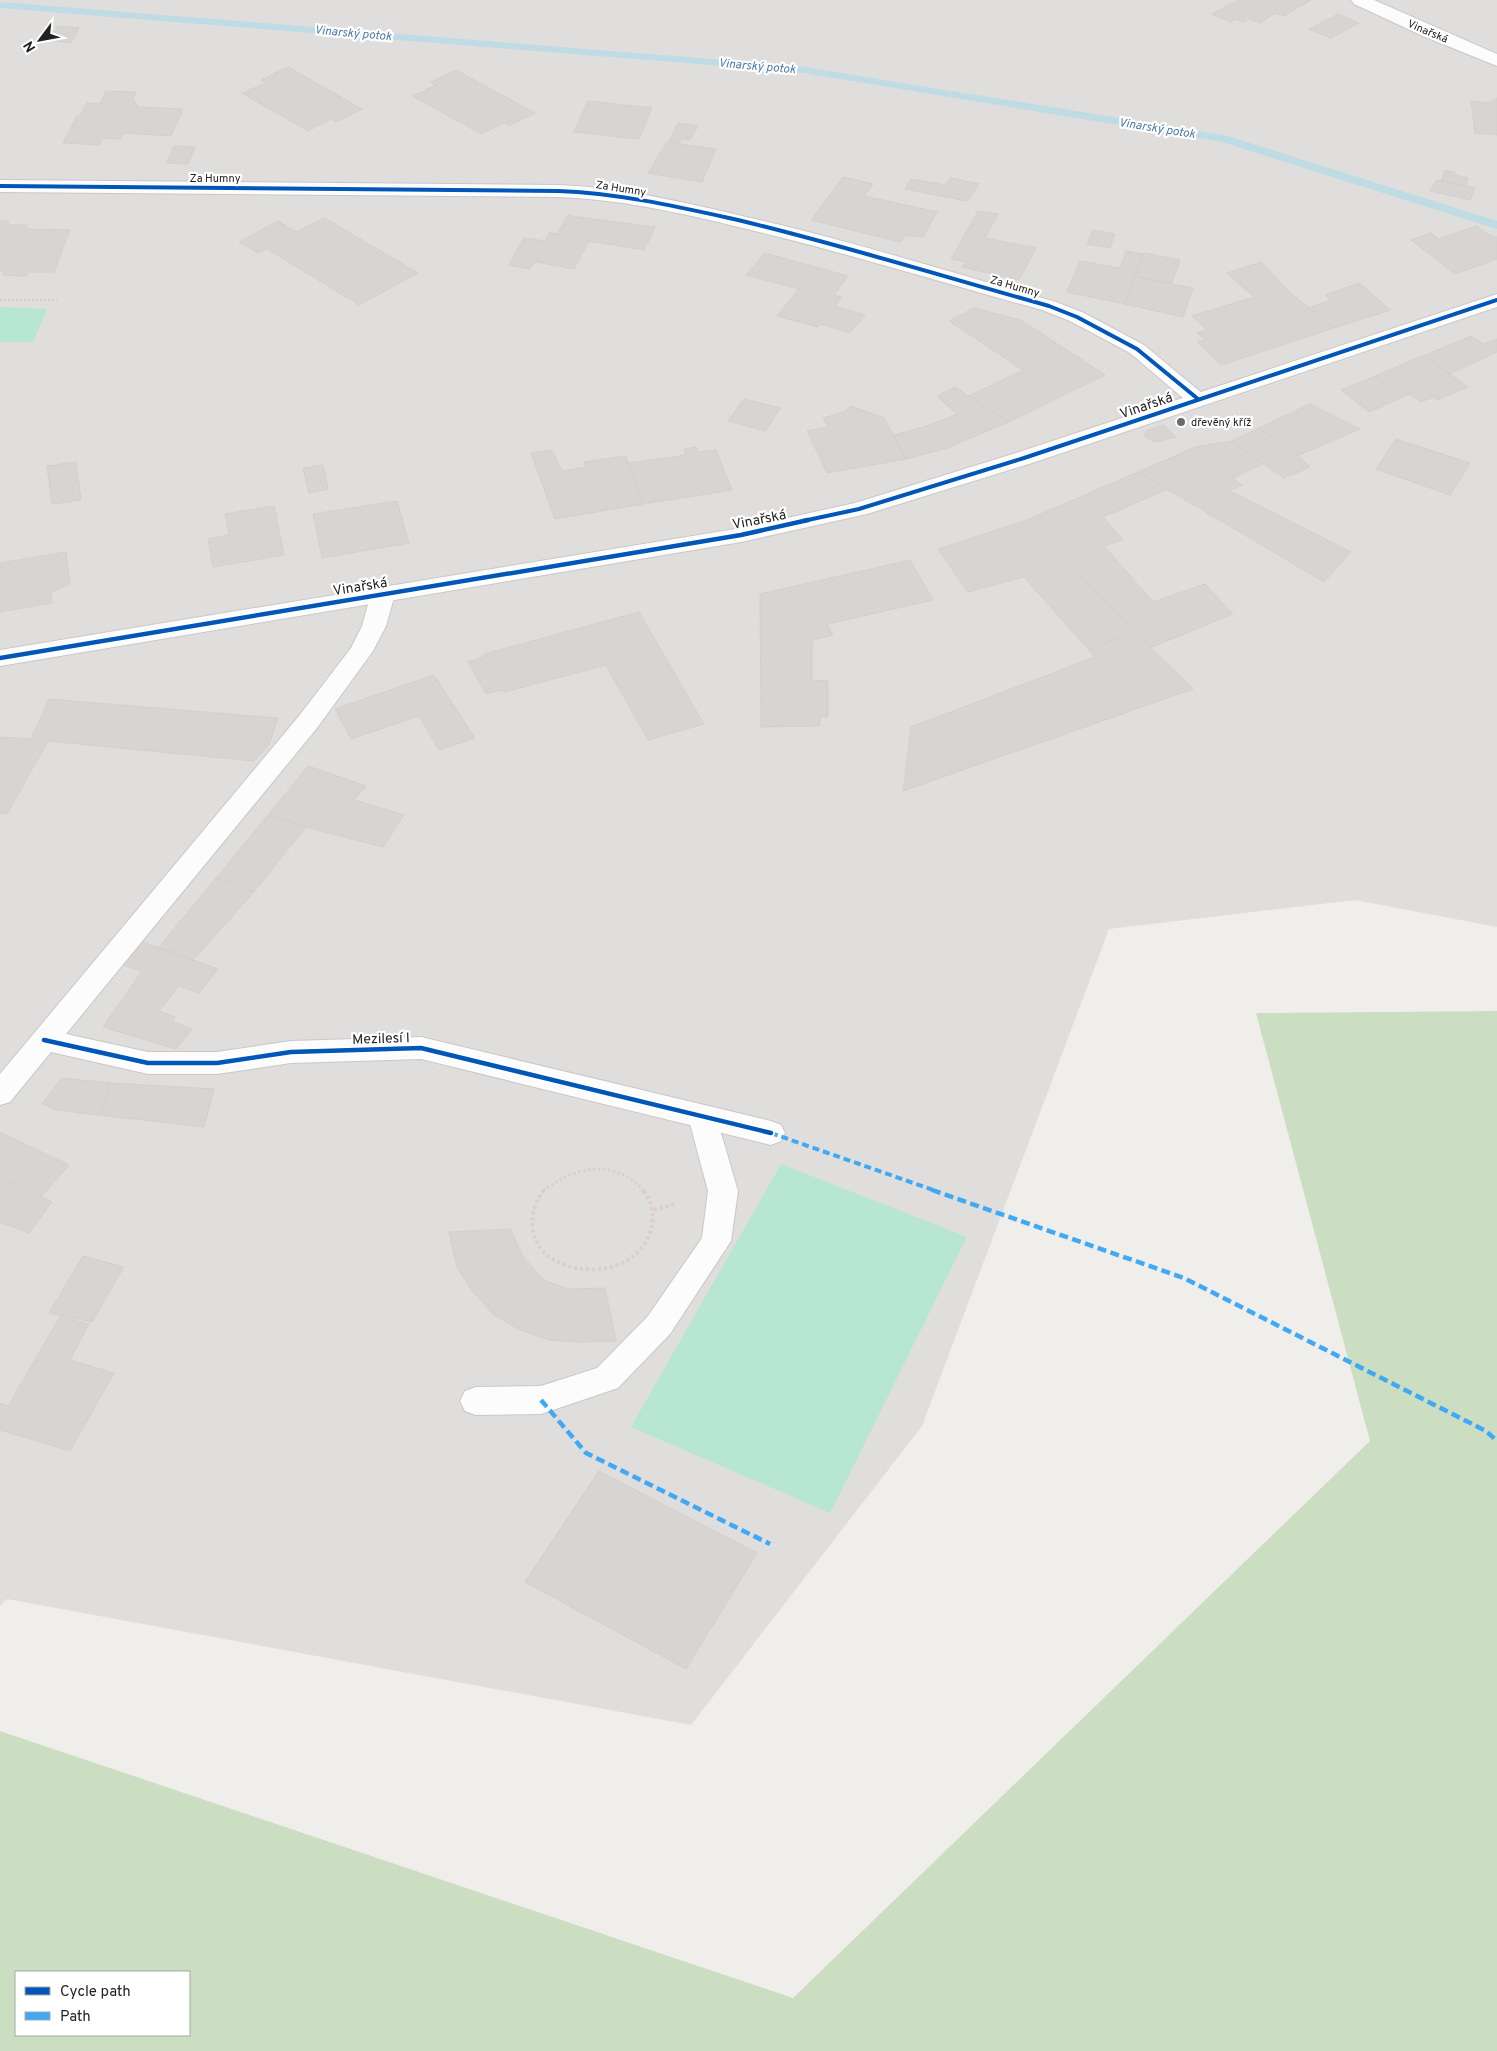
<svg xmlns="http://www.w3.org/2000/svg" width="1497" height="2051" viewBox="0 0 1497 2051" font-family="Overpass,sans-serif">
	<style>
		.residential { fill: #dfdedc }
		.forest { fill: #cbdec1; fill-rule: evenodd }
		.pitch { fill: #b7e6d2 }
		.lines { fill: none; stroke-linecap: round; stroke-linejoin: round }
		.stream { fill: #bfdbe3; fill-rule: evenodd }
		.building { fill: #d7d4d2; stroke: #d3d0cc }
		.service-casing { stroke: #c9c8c7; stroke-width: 2 }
		.minor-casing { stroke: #c9c8c7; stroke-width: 2 }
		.tertiary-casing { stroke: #c9c8c7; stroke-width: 2 }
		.path-far2 { stroke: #dccecd; stroke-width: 2.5; stroke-dasharray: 2 2; stroke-linecap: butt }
		.path-far1 { stroke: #dccecd; stroke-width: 3; stroke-dasharray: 2.5 2.5; stroke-linecap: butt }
		.path { stroke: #dccecd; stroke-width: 4; stroke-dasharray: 3 3; stroke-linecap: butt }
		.service { fill: #fdfcfc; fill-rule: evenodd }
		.minor { fill: #fdfcfc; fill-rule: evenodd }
		.tertiary { fill: #fdfcfc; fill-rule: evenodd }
		.quiet-far1 { stroke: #3fa9f5; stroke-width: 4; stroke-dasharray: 7 4; stroke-linecap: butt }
		.quiet { stroke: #3fa9f5; stroke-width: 4.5; stroke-dasharray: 9 4.5; stroke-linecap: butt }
		.cycleway-far1-casing { stroke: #fff; stroke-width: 6 }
		.cycleway-casing { stroke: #fff; stroke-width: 8 }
		.cycleway-far1 { stroke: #0057b8; stroke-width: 4 }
		.cycleway { stroke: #0057b8; stroke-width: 4.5 }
		.poi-dot { fill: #6a6968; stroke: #fff; stroke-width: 2 }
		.labels { text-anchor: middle; stroke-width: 4.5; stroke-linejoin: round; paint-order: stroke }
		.far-street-label { font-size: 11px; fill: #222; stroke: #fff }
		.far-poi-label { font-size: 11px; fill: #222; stroke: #fff; text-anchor: start }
		.far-water-label { font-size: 12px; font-style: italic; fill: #4a7aab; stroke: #fff }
		.street-label { font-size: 14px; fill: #222; stroke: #fff }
	</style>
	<rect width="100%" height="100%" fill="#f0eeeb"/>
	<!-- residential -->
	<path class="residential" d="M0,0H1497V927L1355,900L1109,929L922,1426L691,1725L7,1599L0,1606Z"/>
	<!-- forest -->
	<path class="forest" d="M1497,1011V2051H0V1731L793,1998L1370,1441L1256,1013ZM16,1972H189V2035H16Z"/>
	<!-- pitch -->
	<g class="pitch">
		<path d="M0,307L47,309L33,342H0Z"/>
		<path d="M781,1164L967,1237L830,1513L631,1427Z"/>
	</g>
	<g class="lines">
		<!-- stream -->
		<path class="stream" d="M0,2L798,66L1224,135L1497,221V229L1222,142L798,72L0,8Z"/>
	</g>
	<!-- building -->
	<g class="building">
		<path d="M1238,0H1311L1284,16L1275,13L1260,23L1249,19L1243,22L1236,19L1230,22L1212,14Z"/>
		<path d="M1338,14L1359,23L1331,38L1309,29Z"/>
		<path d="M58,26L79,28L71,43L49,40Z"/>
		<path d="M288,67L362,109L336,122L331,119L308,131L242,93L266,83L261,80Z"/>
		<path d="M456,70L535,113L509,126L504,123L481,134L413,96L436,85L431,82Z"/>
		<path d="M106,91L136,92L133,99L138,107L183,109L171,136L123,133L120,139L102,138L99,145L63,143L77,116H80L87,103L100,104Z"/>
		<path d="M1497,98V135L1475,133L1471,101L1490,103Z"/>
		<path d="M588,101L652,108L639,139L574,132Z"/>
		<path d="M678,123L698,126L690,140L681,139L679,143L669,141Z"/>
		<path d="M667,142L716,149L702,182L648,173Z"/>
		<path d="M174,146L195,147L188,164L167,163Z"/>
		<path d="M1445,170L1455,172L1454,175L1468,178L1465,186L1441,181Z"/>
		<path d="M843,177L873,184L864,196L937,212L923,237L906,235L901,242L811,220Z"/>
		<path d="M951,178L979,184L967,201L905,189L911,179L945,185Z"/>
		<path d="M1437,180L1475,188L1470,200L1430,191Z"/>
		<path d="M978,211L998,214L985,238L1036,248L1019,280L962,267L965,262L951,259Z"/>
		<path d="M568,215L571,216L655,227L644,250L589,241L574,269L537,262L533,263L530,269L509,265L524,238L545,241L549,233L557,234Z"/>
		<path d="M325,218L418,273L359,305L267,249L258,253L239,242L278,221L296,232Z"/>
		<path d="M0,221H9L7,225H27L26,229L70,230L54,272H28L26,276L3,275L5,271H0Z"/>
		<path d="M1476,226L1489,235L1497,237V259L1455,274L1411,240L1431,233L1439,239Z"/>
		<path d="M1093,230L1115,234L1110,248L1087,244Z"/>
		<path d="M1126,251L1143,254L1125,304L1067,292L1080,261L1120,268Z"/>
		<path d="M765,253L848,276L834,295L842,297L835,306L865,315L850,333L820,324L818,327L777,316L799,289L746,275Z"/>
		<path d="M1144,253L1180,260L1172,283L1136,277Z"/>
		<path d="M1261,262L1291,293L1334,328L1221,365L1197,342L1205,340L1197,333L1207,330L1192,316L1254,297L1227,273Z"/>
		<path d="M1135,277L1193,288L1183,317L1125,304Z"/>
		<path d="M1359,283L1390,310L1334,328L1308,308L1331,300L1325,295Z"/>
		<path d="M974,308L1021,320L1105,375L1009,422L969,396L1023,370L949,321Z"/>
		<path d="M1471,336L1483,344L1497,339V352L1449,374L1423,356Z"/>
		<path d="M1423,356L1449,374L1468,387L1437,400L1433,397L1421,402L1410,394L1403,397L1375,376Z"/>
		<path d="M1375,376L1403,397L1369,412L1341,390Z"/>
		<path d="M955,387L1009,422L947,448L906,459L894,435L924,427L957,414L937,396Z"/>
		<path d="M744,399L781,408L765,431L728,421Z"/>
		<path d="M1310,404L1360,429L1297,456L1259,428Z"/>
		<path d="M851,406L884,418L906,459L827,473L807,431L828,427L823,418L844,412Z"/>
		<path d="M1164,425L1176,437L1154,442L1145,437V433L1148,430Z"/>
		<path d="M1259,428L1298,456L1310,467L1284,478L1232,441Z"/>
		<path d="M1396,439L1470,463L1450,495L1376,469Z"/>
		<path d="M1232,441L1263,464L1233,478L1242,485L1230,491L1351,552L1324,582L1138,472L1195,447Z"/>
		<path d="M696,447L698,452L716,450L732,490L643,504L629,463L686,455L684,449Z"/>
		<path d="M552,450L562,471L586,467L584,462L626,456L643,504L555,519L531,453Z"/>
		<path d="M76,462L81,500L52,504L47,466Z"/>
		<path d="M323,465L328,489L309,493L303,468Z"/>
		<path d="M1138,472L1168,489L1103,517L1123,540L1104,546L1153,602L1205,584L1233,614L1150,648L1027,520Z"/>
		<path d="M397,501L409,543L322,558L313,514Z"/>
		<path d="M274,506L284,555L213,567L208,539L229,535L225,514Z"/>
		<path d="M1027,520L1134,631L1089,650L1024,577L968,592L938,549Z"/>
		<path d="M66,552L70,584L51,592L52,603L0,612V563Z"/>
		<path d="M910,560L933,600L827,624L833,635L812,640V681L828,680V717H821L819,726L761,727L760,594Z"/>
		<path d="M639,612L704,724L648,740L606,665L505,692L502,690L486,694L468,662L484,657V654Z"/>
		<path d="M1134,631L1193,689L903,791L911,727L1095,657L1089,650Z"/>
		<path d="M434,675L475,738L439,750L419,716L351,739L335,709Z"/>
		<path d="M49,699L278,718L269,745L254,761L48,741L7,814L0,813V737L31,739Z"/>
		<path d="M308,766L366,786L354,800L404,815L383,847L306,827L269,814Z"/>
		<path d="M269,814L306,827L254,892L216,878Z"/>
		<path d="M216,878L254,892L193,960L159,947Z"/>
		<path d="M137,940L218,969L199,993L179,986L159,1011L175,1017L173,1022L192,1029L176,1049L103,1027L142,971L120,964Z"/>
		<path d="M62,1078L110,1083L99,1115L57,1110L42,1104Z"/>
		<path d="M110,1083L214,1089L204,1127L99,1115Z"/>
		<path d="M0,1132L69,1165L41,1197L0,1176Z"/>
		<path d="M0,1176L52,1202L29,1233L0,1222Z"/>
		<path d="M510,1229L524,1258L544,1280L568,1289L605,1288L616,1341L580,1342L549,1340L520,1330L494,1315L474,1293L457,1268L449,1232Z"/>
		<path d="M83,1256L124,1267L92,1322L49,1313Z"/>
		<path d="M60,1317L89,1324L70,1360L114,1373L70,1451L0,1430V1403L8,1406Z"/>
		<path d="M599,1471L757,1553L686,1669L525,1582Z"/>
	</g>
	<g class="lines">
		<!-- service casing -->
		<g class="service-casing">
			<path id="service" d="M702,1105L712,1108L716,1116L738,1191L731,1241L670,1334L618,1388L541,1414L476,1415L465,1411L460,1401L465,1391L476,1387L541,1386L597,1368L648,1316L702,1238L708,1191L688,1116L692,1108Z"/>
		</g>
		<!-- minor casing -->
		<g class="minor-casing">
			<g id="minor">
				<path d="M0,180L558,185C618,187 679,201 738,215C845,239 950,272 1056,302L1084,313L1144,345L1209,399L1206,404L1198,406L1190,404L1130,353L1070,321L1042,310C939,282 838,250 734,226C677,212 617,199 558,197L0,192Z"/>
				<path d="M383,586L391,589L395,594L386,626L373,651L317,728L66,1034L148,1052H217L291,1041L421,1037L771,1121L781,1125L785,1133L781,1141L771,1145L421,1059L291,1063L217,1074H148L51,1052L10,1102L0,1105V1074L299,716L351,648L362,626L371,594L375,589Z"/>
			</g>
		</g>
		<!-- tertiary casing -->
		<g class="tertiary-casing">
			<g id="tertiary">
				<path d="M1351,0H1374L1497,54V66L1423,36L1354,4Z"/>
				<path d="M1497,294V307L1032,463L867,514L741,542L0,666V650L741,528L855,503L1016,453Z"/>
			</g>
		</g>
		<!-- path-far2 -->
		<path class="path-far2" d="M0,300H57"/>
		<!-- path-far1 -->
		<path class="path-far1" d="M543,1191C575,1166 614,1158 644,1191"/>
		<!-- path -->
		<g class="path">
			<path d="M544,1190C526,1212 528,1247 556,1261C588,1278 636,1270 650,1233C655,1218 653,1202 643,1190"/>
			<path d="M654,1210L675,1204"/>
		</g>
		<!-- service -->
		<use href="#service" class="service"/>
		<!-- minor -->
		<use href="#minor" class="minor"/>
		<!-- tertiary -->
		<use href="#tertiary" class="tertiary"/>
		<!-- quiet-far1 -->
		<path class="quiet-far1" d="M771,1133L936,1191"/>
		<!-- quiet -->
		<g class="quiet">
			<path d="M932,1190L1184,1278L1486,1431L1497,1441"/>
			<path d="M541,1400L586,1453L770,1544"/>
		</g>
		<!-- cycleway-far1 casing -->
		<g class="cycleway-far1-casing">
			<g id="cycleway-far1">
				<path d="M0,186L558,191C618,193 679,207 738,220C842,245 945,277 1049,306L1077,317L1137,349L1198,399"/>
				<path d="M803,521L859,509L1024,458L1497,300"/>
			</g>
		</g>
		<!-- cycleway casing -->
		<g class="cycleway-casing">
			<g id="cycleway">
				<path d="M0,658L741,535L808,520"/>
				<path d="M44,1040L148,1063H217L291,1052L421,1048L771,1133"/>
			</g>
		</g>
		<!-- cycleway-far1 -->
		<use href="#cycleway-far1" class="cycleway-far1"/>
		<!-- cycleway -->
		<use href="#cycleway" class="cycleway"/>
	</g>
	<!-- markers -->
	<circle class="poi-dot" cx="1181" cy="422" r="5"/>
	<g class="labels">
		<!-- far-street labels -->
		<g class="far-street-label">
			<text transform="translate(1428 31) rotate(23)" y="4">Vinařská</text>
			<text x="215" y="182">Za Humny</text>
			<text transform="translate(621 188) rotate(9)" y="4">Za Humny</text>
			<text transform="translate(1015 286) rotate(16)" y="4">Za Humny</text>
		</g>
		<!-- far-poi labels -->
		<g class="far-poi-label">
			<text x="1191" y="426">dřevěný kříž</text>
		</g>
		<!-- far-water labels -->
		<g class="far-water-label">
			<text transform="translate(353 33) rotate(5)" y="4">Vinarský potok</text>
			<text transform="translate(757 66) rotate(5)" y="4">Vinarský potok</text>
			<text transform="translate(1157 128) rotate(9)" y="4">Vinarský potok</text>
		</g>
		<!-- street labels -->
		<g class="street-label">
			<text transform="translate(1146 405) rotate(-19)" y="5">Vinařská</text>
			<text transform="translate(759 519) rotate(-11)" y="5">Vinařská</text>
			<text transform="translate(360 586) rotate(-9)" y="5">Vinařská</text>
			<text transform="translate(381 1038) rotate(-2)" y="5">Mezilesí I</text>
		</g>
	</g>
	<!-- legend -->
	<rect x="15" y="1971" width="175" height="65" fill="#ffffff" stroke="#a7a7a7"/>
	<rect x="25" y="1987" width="25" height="8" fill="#0057b8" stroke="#a7a7a7"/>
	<text x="60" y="1996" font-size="15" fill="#222222">Cycle path</text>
	<rect x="25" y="2012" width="25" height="8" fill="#3fa9f5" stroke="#a7a7a7"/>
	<text x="60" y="2021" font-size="15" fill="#222222">Path</text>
	<!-- north arrow -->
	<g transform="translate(40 40) rotate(238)" stroke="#ffffff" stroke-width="4" paint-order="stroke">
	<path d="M0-4L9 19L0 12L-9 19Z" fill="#222222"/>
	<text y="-8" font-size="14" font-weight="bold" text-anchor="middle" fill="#222222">N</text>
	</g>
</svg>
